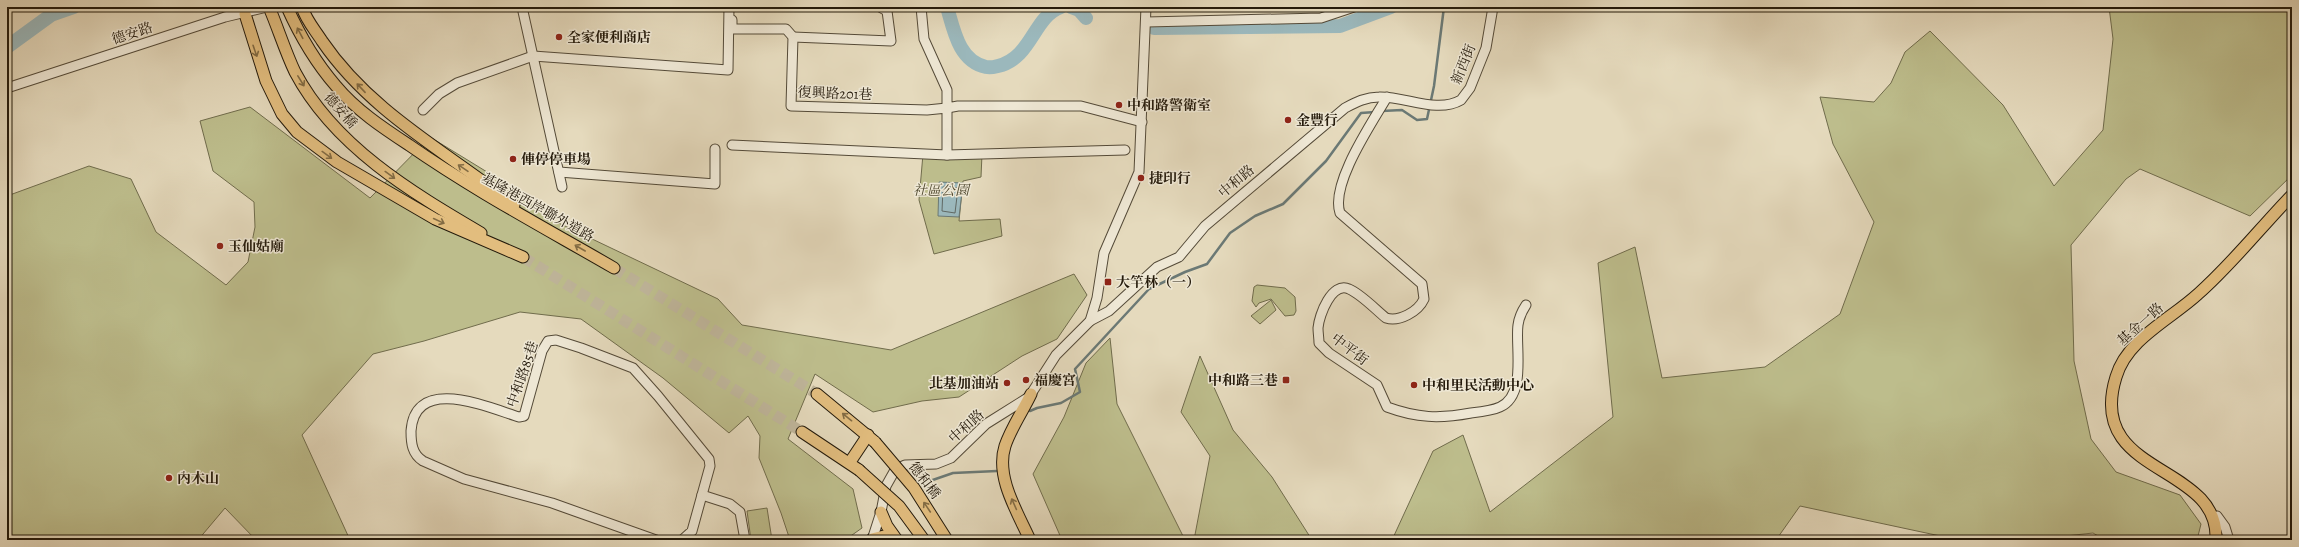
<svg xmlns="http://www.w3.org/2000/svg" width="2299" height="547" viewBox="0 0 2299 547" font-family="Alegreya,'Noto Serif TC',serif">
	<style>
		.green { fill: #bdbd8c; stroke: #706c4c }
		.water { fill: #9bb8bc; stroke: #6b7975 }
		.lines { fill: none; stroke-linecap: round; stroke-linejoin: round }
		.shore { stroke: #606964; stroke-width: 1 }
		.stream { stroke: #6b7975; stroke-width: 2.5 }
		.river { stroke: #9bb8bc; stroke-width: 14 }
		.major-tunnel { stroke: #beb499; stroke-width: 11; stroke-dasharray: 11 5.5; stroke-linecap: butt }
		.minor-casing { stroke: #544a38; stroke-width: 11 }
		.major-casing { stroke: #241a0b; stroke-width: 13 }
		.minor { stroke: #eee7d4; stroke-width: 9 }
		.major { stroke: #e2bd7e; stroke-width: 11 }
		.major-bridge-casing { stroke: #241a0b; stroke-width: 13; stroke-linecap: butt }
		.major-bridge { stroke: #e2bd7e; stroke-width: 11 }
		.oneway { stroke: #836c44 }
		.poi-dot { fill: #8f2418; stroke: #eee7d4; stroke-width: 1.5 }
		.labels { text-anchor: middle; stroke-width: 3; stroke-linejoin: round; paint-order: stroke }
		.street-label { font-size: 14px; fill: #241a0b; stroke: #eee7d4 }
		.poi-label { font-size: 14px; font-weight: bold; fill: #241a0b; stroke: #eee7d4; text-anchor: start }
		.park-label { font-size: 14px; font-style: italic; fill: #524b32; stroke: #eee7d4 }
	</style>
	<rect width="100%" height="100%" fill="#e5dabd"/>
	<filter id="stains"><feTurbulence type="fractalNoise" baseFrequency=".005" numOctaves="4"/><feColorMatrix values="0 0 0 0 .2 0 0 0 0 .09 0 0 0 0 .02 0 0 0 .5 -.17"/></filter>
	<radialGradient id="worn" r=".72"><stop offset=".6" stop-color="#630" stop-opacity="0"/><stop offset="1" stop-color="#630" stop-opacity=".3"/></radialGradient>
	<!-- green -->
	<g class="green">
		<path d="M2109,7H2292V175L2250,216L2140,169L2126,179L2071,245L2074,361L2091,439L2116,472L2180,495L2201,524L2197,540H2105L2093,533L2029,540H1959L1800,506L1776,540H1392L1433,451L1463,435L1490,512L1613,417L1598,263L1635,247L1662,378L1765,367L1840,314L1874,222L1833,144L1820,97L1874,102L1891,83L1905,52L1930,31L2003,105L2054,186L2103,130L2113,39Z"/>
		<path d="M250,107L370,198L430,137L505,183L546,217L718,299L742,325L891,350L1074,274L1087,295L1057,339L1022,356L959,397L922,401L873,412L815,374L788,439L853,489L862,528L845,540H790L781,513L759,458L760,436L748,416L729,433L663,378L581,319L520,312L424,341L373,354L302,435L350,540H256L225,508L198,540H7V196L89,166L131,179L156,232L226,285L248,262L255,227L254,202L213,171L200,121Z"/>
		<path d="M923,154H982L981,177L963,181L959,221L1000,219L1002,236L934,254L919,200Z"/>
		<path d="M1257,285L1285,288L1295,297L1296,311L1294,315L1285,316L1271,299L1259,303L1256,307L1252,301L1254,287Z"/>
		<path d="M1271,300L1276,310L1260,324L1251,316Z"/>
		<path d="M1110,338L1117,404L1185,540H1062L1033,474L1064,417L1086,363Z"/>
		<path d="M1200,356L1233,430L1272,477L1312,540H1194L1210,456L1181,412Z"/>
		<path d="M767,508L772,540H751L747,511Z"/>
	</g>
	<!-- water -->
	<path class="water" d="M939,182L963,183L959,217L938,216Z"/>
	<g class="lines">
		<!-- shore -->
		<path class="shore" d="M945,186L958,188L955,213L942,211L943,188Z"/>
		<!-- stream -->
		<g class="stream">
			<path d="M1382,111L1402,110L1417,120L1427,119L1434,86L1444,7"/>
			<path d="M1030,411L1037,408L1061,403L1080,392L1075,369L1149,289L1185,272L1207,264L1230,233L1255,216L1283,204L1326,161L1361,113L1375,112"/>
			<path d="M924,483L953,473L997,471"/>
		</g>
		<!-- river -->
		<g class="river">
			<path d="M947,7C954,31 959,61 986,67C991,68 994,67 998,66C1032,58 1033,17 1061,7"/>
			<path d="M1071,7L1079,10L1086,18"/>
			<path d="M1154,28L1340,26L1391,7"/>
			<path d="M7,47L51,15L74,7"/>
		</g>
		<!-- major-tunnel -->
		<g class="major-tunnel">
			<path d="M523,257L802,432"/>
			<path d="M614,268L817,394"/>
		</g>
		<!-- minor casing -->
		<g class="minor-casing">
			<g id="minor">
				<path d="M522,7L562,187"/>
				<path d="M921,7L924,39L947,90V108L958,106H1081L1142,122"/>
				<path d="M732,20V29H786L793,37L791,106L927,110L947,108V155"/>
				<path d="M1146,22L1321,18L1354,7"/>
				<path d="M793,37L891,41L887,11L880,7"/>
				<path d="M7,88L225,17L267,7"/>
				<path d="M1387,97C1372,123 1330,184 1340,213L1422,284L1424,299C1418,312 1399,322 1386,318C1376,310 1361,294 1349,289C1332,281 1319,315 1318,328C1318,333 1319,338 1319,343L1329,353L1377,385L1387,407C1417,418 1439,419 1471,413C1480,412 1491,411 1500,407C1527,395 1515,347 1518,325C1519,317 1522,311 1526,305"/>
				<path d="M423,110L439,94L457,83L533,56L728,70L729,7"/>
				<path d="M732,145L947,155L1125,150"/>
				<path d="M559,172L715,184V149"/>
				<path d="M1090,321L1109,311L1157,267L1179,257L1205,226L1345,108C1356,102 1366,97 1379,97C1405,96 1437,114 1461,100L1470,88L1486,48L1493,7"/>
				<path d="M702,495L730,504L740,512L745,540"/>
				<path d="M2217,516L2225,527L2229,540"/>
				<path d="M656,540L552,503L464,479L423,461C412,454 411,443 411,431C415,375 487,407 519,417L524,416L542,351L548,341L556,340L581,348L633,368L658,396L709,459L710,466L692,531L682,540"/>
				<path d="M872,540L881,512L886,486L895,470L905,465L936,464L951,458L986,424L1029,397L1056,355L1090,321L1097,298L1104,253L1139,172L1146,7"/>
			</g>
		</g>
		<!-- major casing -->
		<g class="major-casing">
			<g id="major">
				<path d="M269,7C278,28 285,51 295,72C334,146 411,192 481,233"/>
				<path d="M287,7C300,36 316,63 336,86C356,110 383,128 409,145C475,191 545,228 614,268"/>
				<path d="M302,7C306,20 315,30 322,41C371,113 447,152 514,205"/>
				<path d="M245,14L266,81L282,114L297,132L337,162L435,219L523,257"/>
				<path d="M817,394L875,442"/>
				<path d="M802,432L859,470"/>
				<path d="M850,462L868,435"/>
				<path d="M881,512L887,526L897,540"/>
				<path d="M872,539L884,536L895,540"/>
				<path d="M1030,540C1018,513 995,477 1005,446C1011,428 1023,411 1031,394"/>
				<path d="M2216,540C2220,462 2085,477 2116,377C2127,339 2171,319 2198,294C2232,264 2261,227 2292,195"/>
			</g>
		</g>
		<!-- minor -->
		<use href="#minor" class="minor"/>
		<!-- major -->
		<use href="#major" class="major"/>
		<!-- major-bridge casing -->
		<g class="major-bridge-casing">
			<g id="major-bridge">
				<path d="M875,442L914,488L947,540"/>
				<path d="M859,470L899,506L924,540"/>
			</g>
		</g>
		<!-- major-bridge -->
		<use href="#major-bridge" class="major-bridge"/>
	</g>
	<!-- one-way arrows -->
	<defs><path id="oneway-shaft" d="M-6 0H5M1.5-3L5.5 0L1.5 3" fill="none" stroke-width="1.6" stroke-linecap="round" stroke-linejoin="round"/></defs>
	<g class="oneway">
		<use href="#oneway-shaft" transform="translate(300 33) rotate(-118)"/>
		<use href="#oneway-shaft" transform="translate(255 51) rotate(71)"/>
		<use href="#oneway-shaft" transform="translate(301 81) rotate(58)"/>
		<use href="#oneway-shaft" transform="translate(361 88) rotate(-133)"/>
		<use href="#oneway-shaft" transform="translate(327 155) rotate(36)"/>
		<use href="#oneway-shaft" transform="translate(463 168) rotate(-146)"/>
		<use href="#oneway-shaft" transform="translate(390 175) rotate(36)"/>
		<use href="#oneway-shaft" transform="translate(439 221) rotate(25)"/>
		<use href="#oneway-shaft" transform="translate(580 248) rotate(-150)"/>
		<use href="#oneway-shaft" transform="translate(847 417) rotate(-141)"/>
		<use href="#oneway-shaft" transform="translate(1014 504) rotate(-114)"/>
		<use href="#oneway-shaft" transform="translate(927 507) rotate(-124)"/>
	</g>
	<!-- markers -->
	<g class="poi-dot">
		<circle cx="559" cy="37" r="4"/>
		<circle cx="1119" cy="105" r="4"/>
		<circle cx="1288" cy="120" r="4"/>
		<circle cx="513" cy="159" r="4"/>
		<circle cx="1141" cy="178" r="4"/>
		<circle cx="220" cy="246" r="4"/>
		<rect x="1104" y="278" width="8" height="8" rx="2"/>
		<circle cx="1026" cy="380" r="4"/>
		<rect x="1282" y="376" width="8" height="8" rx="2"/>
		<circle cx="1007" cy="383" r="4"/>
		<circle cx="1414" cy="385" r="4"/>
		<circle cx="169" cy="478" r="4"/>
	</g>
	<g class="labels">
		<!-- street labels -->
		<g class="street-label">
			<text transform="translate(132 33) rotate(-18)" y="5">德安路</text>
			<text transform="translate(1463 64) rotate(-68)" y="5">新西街</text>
			<text transform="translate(835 93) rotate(2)" y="5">復興路201巷</text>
			<text transform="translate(341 110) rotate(49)" y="5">德安橋</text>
			<text transform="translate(1236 181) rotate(-40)" y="5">中和路</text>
			<text transform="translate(538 207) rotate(29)" y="5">基隆港西岸聯外道路</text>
			<text transform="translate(2140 324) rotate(-42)" y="5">基金一路</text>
			<text transform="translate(1350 349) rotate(37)" y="5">中平街</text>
			<text transform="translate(522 374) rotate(-71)" y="5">中和路85巷</text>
			<text transform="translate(966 426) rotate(-42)" y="5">中和路</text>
			<text transform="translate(925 480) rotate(53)" y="5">德和橋</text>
		</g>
		<!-- poi labels -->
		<g class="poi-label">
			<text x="567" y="42">全家便利商店</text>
			<text x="1127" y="110">中和路警衛室</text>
			<text x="1296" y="125">金豐行</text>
			<text x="521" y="164">俥停停車場</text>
			<text x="1149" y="183">捷印行</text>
			<text x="228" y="251">玉仙姑廟</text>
			<text x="1116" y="287">大竿林（一）</text>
			<text x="1034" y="385">福慶宮</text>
			<text x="1278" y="385" text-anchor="end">中和路三巷</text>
			<text x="999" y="388" text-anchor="end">北基加油站</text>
			<text x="1422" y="390">中和里民活動中心</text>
			<text x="177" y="483">內木山</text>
		</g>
		<!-- park labels -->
		<g class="park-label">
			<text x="941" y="195">社區公園</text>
		</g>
	</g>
	<!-- margin -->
	<rect width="2299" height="547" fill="none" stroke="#e5dabd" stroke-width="24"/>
	<rect x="8" y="8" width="2283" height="531" fill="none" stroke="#241a0b" stroke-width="2"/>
	<rect x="12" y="12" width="2275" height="523" fill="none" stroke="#241a0b"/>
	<rect width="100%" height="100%" filter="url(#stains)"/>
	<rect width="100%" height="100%" fill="url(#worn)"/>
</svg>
